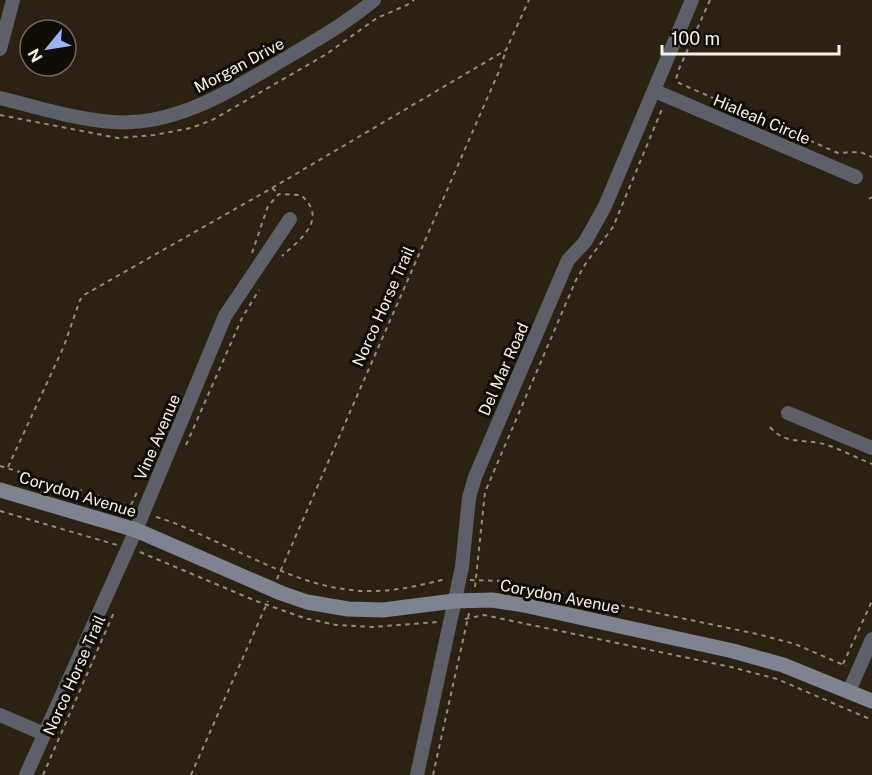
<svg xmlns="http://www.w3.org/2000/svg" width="872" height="775" viewBox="0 0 872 775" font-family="'Public Sans',sans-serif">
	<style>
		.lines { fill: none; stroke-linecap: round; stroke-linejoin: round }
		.path { stroke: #938b7f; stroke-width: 2; stroke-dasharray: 4.5 4.5; stroke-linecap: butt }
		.street { stroke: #5d6068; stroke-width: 14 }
		.secondary { stroke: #7e838f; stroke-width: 15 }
		.labels { text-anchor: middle; stroke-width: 6; stroke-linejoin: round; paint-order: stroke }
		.street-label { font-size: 16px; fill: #f8f1e8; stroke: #100c06 }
	</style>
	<rect width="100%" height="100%" fill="#2b2213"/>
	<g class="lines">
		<!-- path -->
		<g class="path">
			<path d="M710,0L679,69L676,79L679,83L838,153L860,152L872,157"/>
			<path d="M0,115L118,138L154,135L191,128L212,120L242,103L325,55L377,18L407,5L414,0"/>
			<path d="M272,188L506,50L529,0"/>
			<path d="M869,199L872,197"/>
			<path d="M252,253L268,206L279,194L301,195C328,219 302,238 282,256"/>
			<path d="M770,427C786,446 806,438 827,445C842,450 857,458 872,464"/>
			<path d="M186,445L242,318L259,290"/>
			<path d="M0,466L132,506"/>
			<path d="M8,467L64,346L80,300L84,295L272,188L279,194"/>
			<path d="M131,505L138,490"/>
			<path d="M0,511L117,545"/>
			<path d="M156,517C178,523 199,534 219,543C266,564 313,590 366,591C391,592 418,586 442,580L447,581"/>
			<path d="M140,552L256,601L304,618L336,625L372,627L438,622"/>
			<path d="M277,579L500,69L506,50"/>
			<path d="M470,580L505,581L757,634L795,644L846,666"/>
			<path d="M475,587L485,492L576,280L586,263L613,227L662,109"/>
			<path d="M465,619L484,615L731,667L777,679L872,720"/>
			<path d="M843,664L872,601"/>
			<path d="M43,775L115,610"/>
			<path d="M191,775L268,601"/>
			<path d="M433,775L469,613"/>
		</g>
		<!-- street -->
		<g class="street">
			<path d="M0,49L13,0"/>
			<path d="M655,91L856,177"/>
			<path d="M0,98C37,107 74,119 112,122C177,127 233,89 286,58C316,40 347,23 374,0"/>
			<path d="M788,413L872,448"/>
			<path d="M849,691L872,639"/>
			<path d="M0,715L44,734"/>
			<path d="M26,775L136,530L225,316L290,219"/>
			<path d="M417,775L462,567L469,498L475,477L568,260L585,242L605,206L692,0"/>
		</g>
		<!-- secondary -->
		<path class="secondary" d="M0,490L136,530L281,593L307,602L348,609L383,610L454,601L492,600L524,605L733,651L783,665L872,701"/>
	</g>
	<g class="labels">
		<!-- street labels -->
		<g class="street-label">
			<text transform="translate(239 65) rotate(-28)" y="6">Morgan Drive</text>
			<text transform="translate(762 119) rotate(23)" y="6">Hialeah Circle</text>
			<text transform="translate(383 306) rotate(-66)" y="6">Norco Horse Trail</text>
			<text transform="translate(503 369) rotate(-66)" y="6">Del Mar Road</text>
			<text transform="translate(157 437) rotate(-67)" y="6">Vine Avenue</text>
			<text transform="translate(78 494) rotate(17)" y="6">Corydon Avenue</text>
			<text transform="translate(560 596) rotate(11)" y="6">Corydon Avenue</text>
			<text transform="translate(74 675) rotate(-66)" y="6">Norco Horse Trail</text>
		</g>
	</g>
	<!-- north arrow -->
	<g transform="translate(48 48) rotate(240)"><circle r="28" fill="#100c06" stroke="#6d6860" stroke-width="1.5"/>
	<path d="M0-4.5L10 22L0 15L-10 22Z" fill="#9bb5fd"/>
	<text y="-9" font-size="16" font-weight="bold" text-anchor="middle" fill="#f8f1e8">N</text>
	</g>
	<!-- scale -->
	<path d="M662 45v9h177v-9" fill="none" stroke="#f8f1e8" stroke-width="3"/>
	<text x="671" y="45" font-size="18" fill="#f8f1e8" stroke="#100c06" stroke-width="4.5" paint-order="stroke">100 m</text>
</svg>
